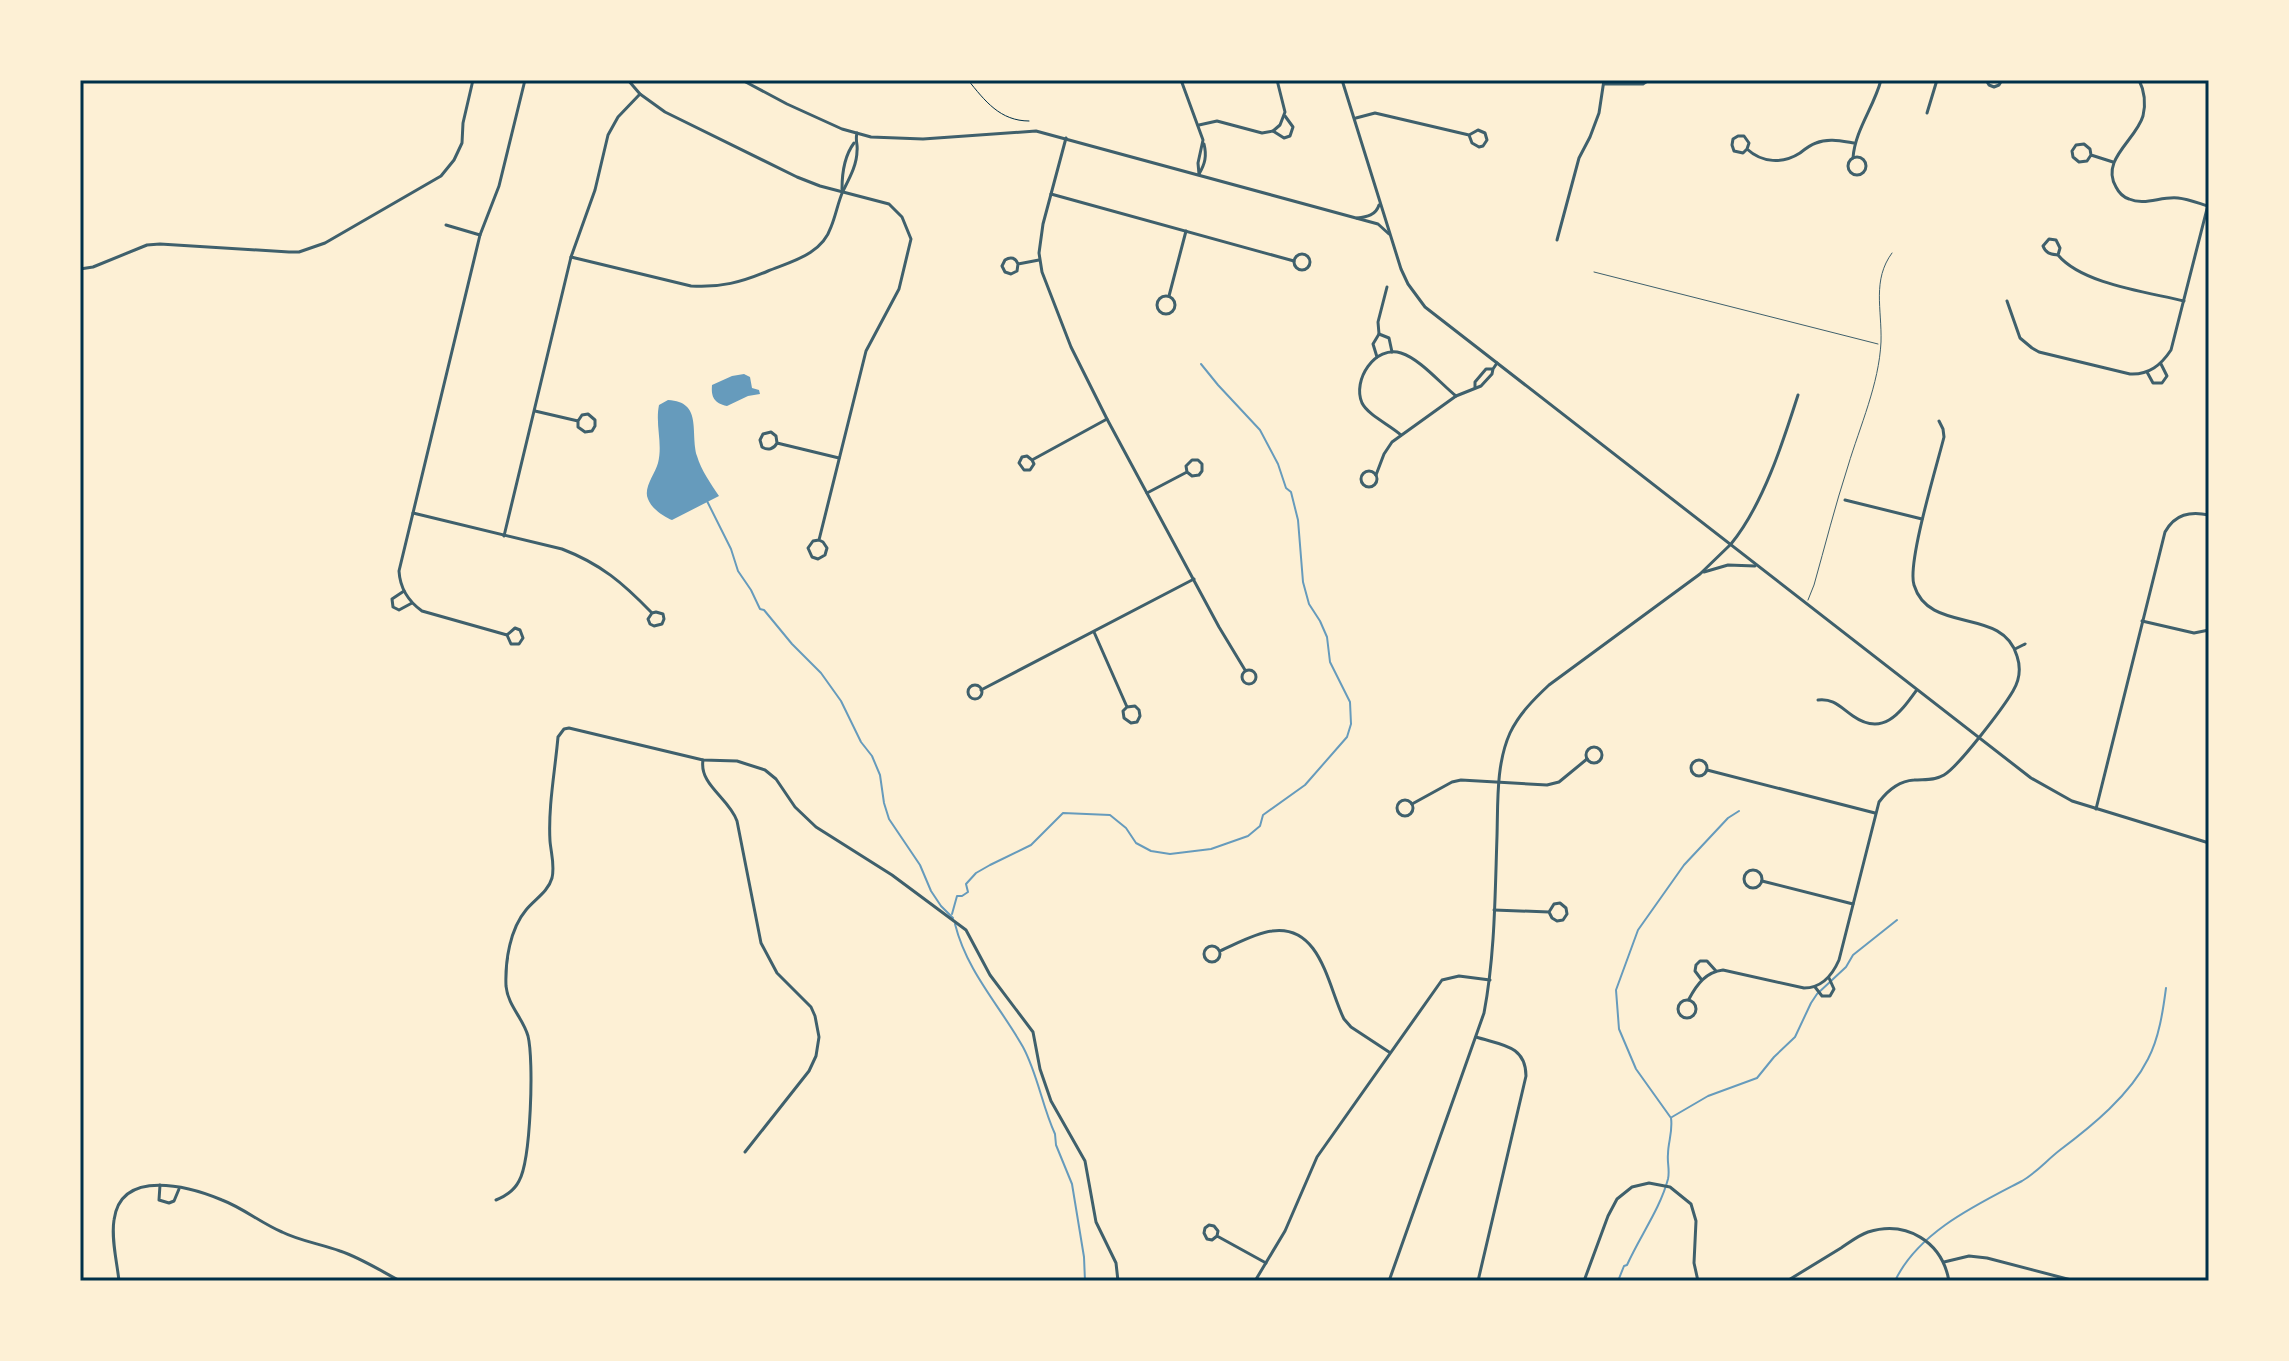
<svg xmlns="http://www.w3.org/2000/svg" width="2289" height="1361" viewBox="0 0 2289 1361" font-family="Figtree,sans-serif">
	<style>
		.water { fill: #669bbc }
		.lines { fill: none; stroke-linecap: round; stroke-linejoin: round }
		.stream { stroke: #669bbc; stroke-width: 2 }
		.path { stroke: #003049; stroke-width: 1 }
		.service { stroke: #3f606c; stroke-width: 1 }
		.minor { stroke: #3f606c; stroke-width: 3 }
		.tertiary { stroke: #3f606c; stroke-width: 3 }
		.neatline { fill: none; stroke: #003049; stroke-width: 3 }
	</style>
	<rect width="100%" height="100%" fill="#fdf0d5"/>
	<!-- water -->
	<g class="water">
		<path d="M744,374L750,377L752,388L759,390L760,394L748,396L727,406C714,403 711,397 712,385L732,376Z"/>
		<path d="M668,400C703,402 690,432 697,456C701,470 711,484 719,496L672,520C664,517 651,508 648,499C643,488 655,474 658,463C663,443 655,425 659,405Z"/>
	</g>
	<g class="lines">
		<!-- stream -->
		<g class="stream">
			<path d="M707,501L731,549L738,571L751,590L760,609L764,610L792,644L821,673L841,701L861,742L872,756L880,775L884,803L889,819L920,865L931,891L941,906L953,918"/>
			<path d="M952,914L957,896H962L968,892L966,884L976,873L990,865L1031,845L1063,813L1110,815L1126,828L1136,843L1151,851L1170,854L1211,849L1248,836L1260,826L1263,815L1305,785L1347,737L1351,724L1350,702L1330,662L1327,637L1320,621L1309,604L1303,582L1298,520L1291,492L1286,488L1278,464L1260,430L1218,385L1201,364"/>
			<path d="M955,924C967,972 1000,1006 1023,1047C1038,1075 1042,1106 1055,1134L1056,1145L1072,1184L1084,1257L1085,1281"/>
			<path d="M1672,1117L1708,1096L1757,1078L1774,1057L1795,1037L1811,1003L1817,994L1846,967L1853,955L1897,920"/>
			<path d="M1618,1281L1624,1266L1627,1265C1640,1236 1660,1209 1668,1179C1670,1170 1667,1163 1668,1154C1668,1142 1673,1132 1671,1118L1636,1069L1619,1029L1616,990L1638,930L1684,865L1728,818L1739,811"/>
			<path d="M1895,1281C1918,1232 1976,1205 2022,1181C2036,1173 2047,1160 2060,1150C2092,1126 2130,1095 2148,1059C2159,1038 2163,1011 2166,988"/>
		</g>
		<!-- path -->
		<path class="path" d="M968,80C985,101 1000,121 1029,121"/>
		<!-- service -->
		<g class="service">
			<path d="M1594,272L1878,344"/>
			<path d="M1808,600L1814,585C1825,546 1835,506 1848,466C1860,426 1879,384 1881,342C1882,309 1872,280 1892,253"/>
		</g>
		<!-- minor -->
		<g class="minor">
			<path d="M628,80L640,94L665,112L797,177L820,186L889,204L902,217L911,239L899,289L866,351L819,540L813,541L808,548L812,557L818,559L825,555L827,548L823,542L819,540"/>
			<path d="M1181,80L1203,140L1198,163L1199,174"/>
			<path d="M1986,80L1989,85L1994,87L1999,85L2002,80"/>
			<path d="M2139,80C2145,92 2146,103 2143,116C2136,140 2100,160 2116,187C2119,193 2123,197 2129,199C2145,206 2161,196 2178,198C2188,199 2198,203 2208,206"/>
			<path d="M1604,84H1643L1649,80"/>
			<path d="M1927,113L1937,80"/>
			<path d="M1356,118L1375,113L1469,135L1472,143L1479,147L1483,146L1487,140L1485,133L1478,130L1469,135"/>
			<path d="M1199,125L1217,121L1262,133L1273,131L1280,125L1285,112L1277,80"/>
			<path d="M1273,131L1284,138L1290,136L1293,127L1285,116"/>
			<path d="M1066,138L1043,224L1039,253L1042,272L1071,347L1107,419L1219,627L1245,670"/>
			<path d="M1747,149L1743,153L1734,151L1732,145L1733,139L1738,136H1744L1749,143L1747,149C1762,163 1783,164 1800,153C1805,149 1810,145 1816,143C1828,138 1841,141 1854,143"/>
			<path d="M2091,155L2087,161L2079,162L2073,157L2072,151L2076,145L2084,144L2090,149L2091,155L2113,162"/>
			<circle cx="1857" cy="166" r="9"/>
			<path d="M1853,158C1855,130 1874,107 1881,80"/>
			<path d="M1199,174C1205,164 1207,156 1204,144"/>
			<path d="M842,189C842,174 845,155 854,143"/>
			<path d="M1051,194L1294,261"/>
			<path d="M446,225L480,235"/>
			<path d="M1557,240L1579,158L1590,137L1599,113L1604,80"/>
			<circle cx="1302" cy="262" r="8"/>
			<path d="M2058,255C2051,254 2046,254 2043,246L2049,239L2056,240L2060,248L2058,255C2082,284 2147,292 2184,301"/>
			<path d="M571,257L691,286C720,288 742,282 768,271C793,261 822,254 831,227C836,215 838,202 843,191C849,179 857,165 857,151C858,144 855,141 857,133"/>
			<path d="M1018,264L1017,271L1011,274L1005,272L1002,266L1005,260C1011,256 1016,258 1018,264L1039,260"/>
			<path d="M80,269L93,267L147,245L160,244L289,252H299L325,243L441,176L454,160L462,143L463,123L473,80"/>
			<path d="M1169,296L1186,231"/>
			<circle cx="1166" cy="305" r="9"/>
			<path d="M2007,301L2020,338L2032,348L2039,352L2130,374C2149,375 2161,365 2171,350L2209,201"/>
			<path d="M1379,334L1378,322L1387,287"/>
			<path d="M1377,357L1373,344L1379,334L1389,338L1392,352"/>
			<path d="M2147,372L2153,383H2162L2167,376L2161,364"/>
			<path d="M1475,387V382L1486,369H1492"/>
			<path d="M535,411L578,421V427L585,432L592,431L595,426V420L588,414L582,415L578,421"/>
			<path d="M1401,435C1390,425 1368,415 1362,403C1352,380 1375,345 1401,353C1420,359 1440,383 1456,396"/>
			<path d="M777,443C774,449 768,451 762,447L760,440L763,434L771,432L776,436L777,443L839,458"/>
			<path d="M1032,460L1034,464L1030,470H1024L1019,463L1022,457L1027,456L1032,460L1107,419"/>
			<circle cx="1369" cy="479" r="8"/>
			<path d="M1376,475L1384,454L1392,442L1456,396L1481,386L1492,374L1493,369L1497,363"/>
			<path d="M1147,493L1187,472L1192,476L1199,475L1202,471V464L1198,460H1192L1186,466L1187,472"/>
			<path d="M1845,500L1922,519"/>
			<path d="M413,513L562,549C601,564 623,583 652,613L648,619L650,624L654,626L662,624L664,619L663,614L656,612L652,613"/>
			<path d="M504,536L571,257L595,190L608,135L618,117L640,94"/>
			<path d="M1731,544C1763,505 1783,442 1798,395"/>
			<path d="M404,591L392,599L393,607L399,610L412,603"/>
			<path d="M2142,621L2194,633L2209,630"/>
			<path d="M1094,632L1127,707L1123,711L1124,718L1131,723L1137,722L1140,716L1139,710L1135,706L1127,707"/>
			<path d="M507,635L515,628L520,630L523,638L519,644H511L507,635L422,611C408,601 400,588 399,571L480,235L499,186L525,80"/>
			<path d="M2015,649L2025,644"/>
			<circle cx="1249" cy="677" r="7"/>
			<circle cx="975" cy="692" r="7"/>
			<path d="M981,690L1194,579"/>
			<path d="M1818,700C1834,698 1841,708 1853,716C1883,737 1900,713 1916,691"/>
			<circle cx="1594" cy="755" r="8"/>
			<circle cx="1699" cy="768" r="8"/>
			<path d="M703,760C699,785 729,798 737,821L761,943L777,973L811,1007L815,1016L819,1037L816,1056L809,1071L745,1152"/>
			<path d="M1707,770L1875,813"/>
			<circle cx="1405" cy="808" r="8"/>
			<path d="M1412,804L1452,782L1461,780L1547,785L1559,782L1587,759"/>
			<path d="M2096,809L2165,532C2175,514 2190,511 2209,515"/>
			<circle cx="1753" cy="879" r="9"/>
			<path d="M1762,881L1853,904"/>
			<path d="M1494,910L1549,912L1554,904L1560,903L1566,908L1567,914L1563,920L1557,921L1552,918L1549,912"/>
			<circle cx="1212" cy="954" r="8"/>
			<path d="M1220,951C1236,944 1255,933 1272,931C1321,924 1328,987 1344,1019L1351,1027L1389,1052"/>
			<path d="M1701,979L1695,971L1696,965L1700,961H1707L1716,971"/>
			<path d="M1815,987L1822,996H1830L1834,989L1829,978"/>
			<path d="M1689,999C1697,984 1706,972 1723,970L1804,988C1821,988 1832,976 1839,960L1879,802C1888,790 1899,781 1914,780C1924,779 1934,781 1944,775C1959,766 2003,708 2013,691C2019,681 2021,668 2017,656C2003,606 1929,635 1914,585C1907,563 1937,465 1944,437L1943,429L1939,421"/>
			<circle cx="1687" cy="1009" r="9"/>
			<path d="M1476,1037C1501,1045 1526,1045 1526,1076L1478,1281"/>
			<path d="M160,1185L159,1200L169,1203L174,1201L179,1189"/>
			<path d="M496,1200C506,1196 514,1191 519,1181C531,1160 534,1060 528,1036C523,1018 508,1006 506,986C505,961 510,929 526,910C535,899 548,892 552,878C555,865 551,853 550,841C548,807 555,771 558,737L564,729L569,728L703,760L737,761L765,770L776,779L795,807L816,827L892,875L966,930L990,975L1033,1032L1040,1069L1051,1101L1085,1161L1096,1222L1116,1263L1118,1281"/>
			<path d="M1217,1236L1212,1240L1207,1239L1204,1233L1205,1228L1209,1225L1214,1226L1218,1231L1217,1236L1266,1263"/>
			<path d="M1944,1262L1969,1256L1987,1258L2075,1281"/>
			<path d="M119,1281C117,1262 111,1239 114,1220C121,1167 191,1187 222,1200C243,1208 261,1223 282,1232C300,1241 321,1244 340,1251C361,1258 381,1271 400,1281"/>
			<path d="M1255,1281L1285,1231L1317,1157L1442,980L1459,976L1490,980"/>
			<path d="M1584,1281L1608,1216L1617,1199L1632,1187L1649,1183L1670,1187L1691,1204L1696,1221L1694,1263L1698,1281"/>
			<path d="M1787,1281C1805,1270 1823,1259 1841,1248C1850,1242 1859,1235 1868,1232C1907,1220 1942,1242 1949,1281"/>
		</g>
		<!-- tertiary -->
		<g class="tertiary">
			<path d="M742,80L787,104L842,129L871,137L923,139L1036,131L1378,224L1389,234"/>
			<path d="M1342,80L1401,269L1408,284L1425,307L2031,778L2072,801L2209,843"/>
			<path d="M1357,218C1367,217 1376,215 1379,205"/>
			<path d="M1704,572L1728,565L1755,566"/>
			<path d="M1389,1281L1484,1013C1495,955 1495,895 1497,836C1498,802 1496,764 1510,733C1519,714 1534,699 1549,685L1700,574L1730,545"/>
		</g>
	</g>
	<!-- border -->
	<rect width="2289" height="1361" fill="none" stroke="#fdf0d5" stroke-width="164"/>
	<rect x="82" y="82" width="2125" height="1197" class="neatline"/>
</svg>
